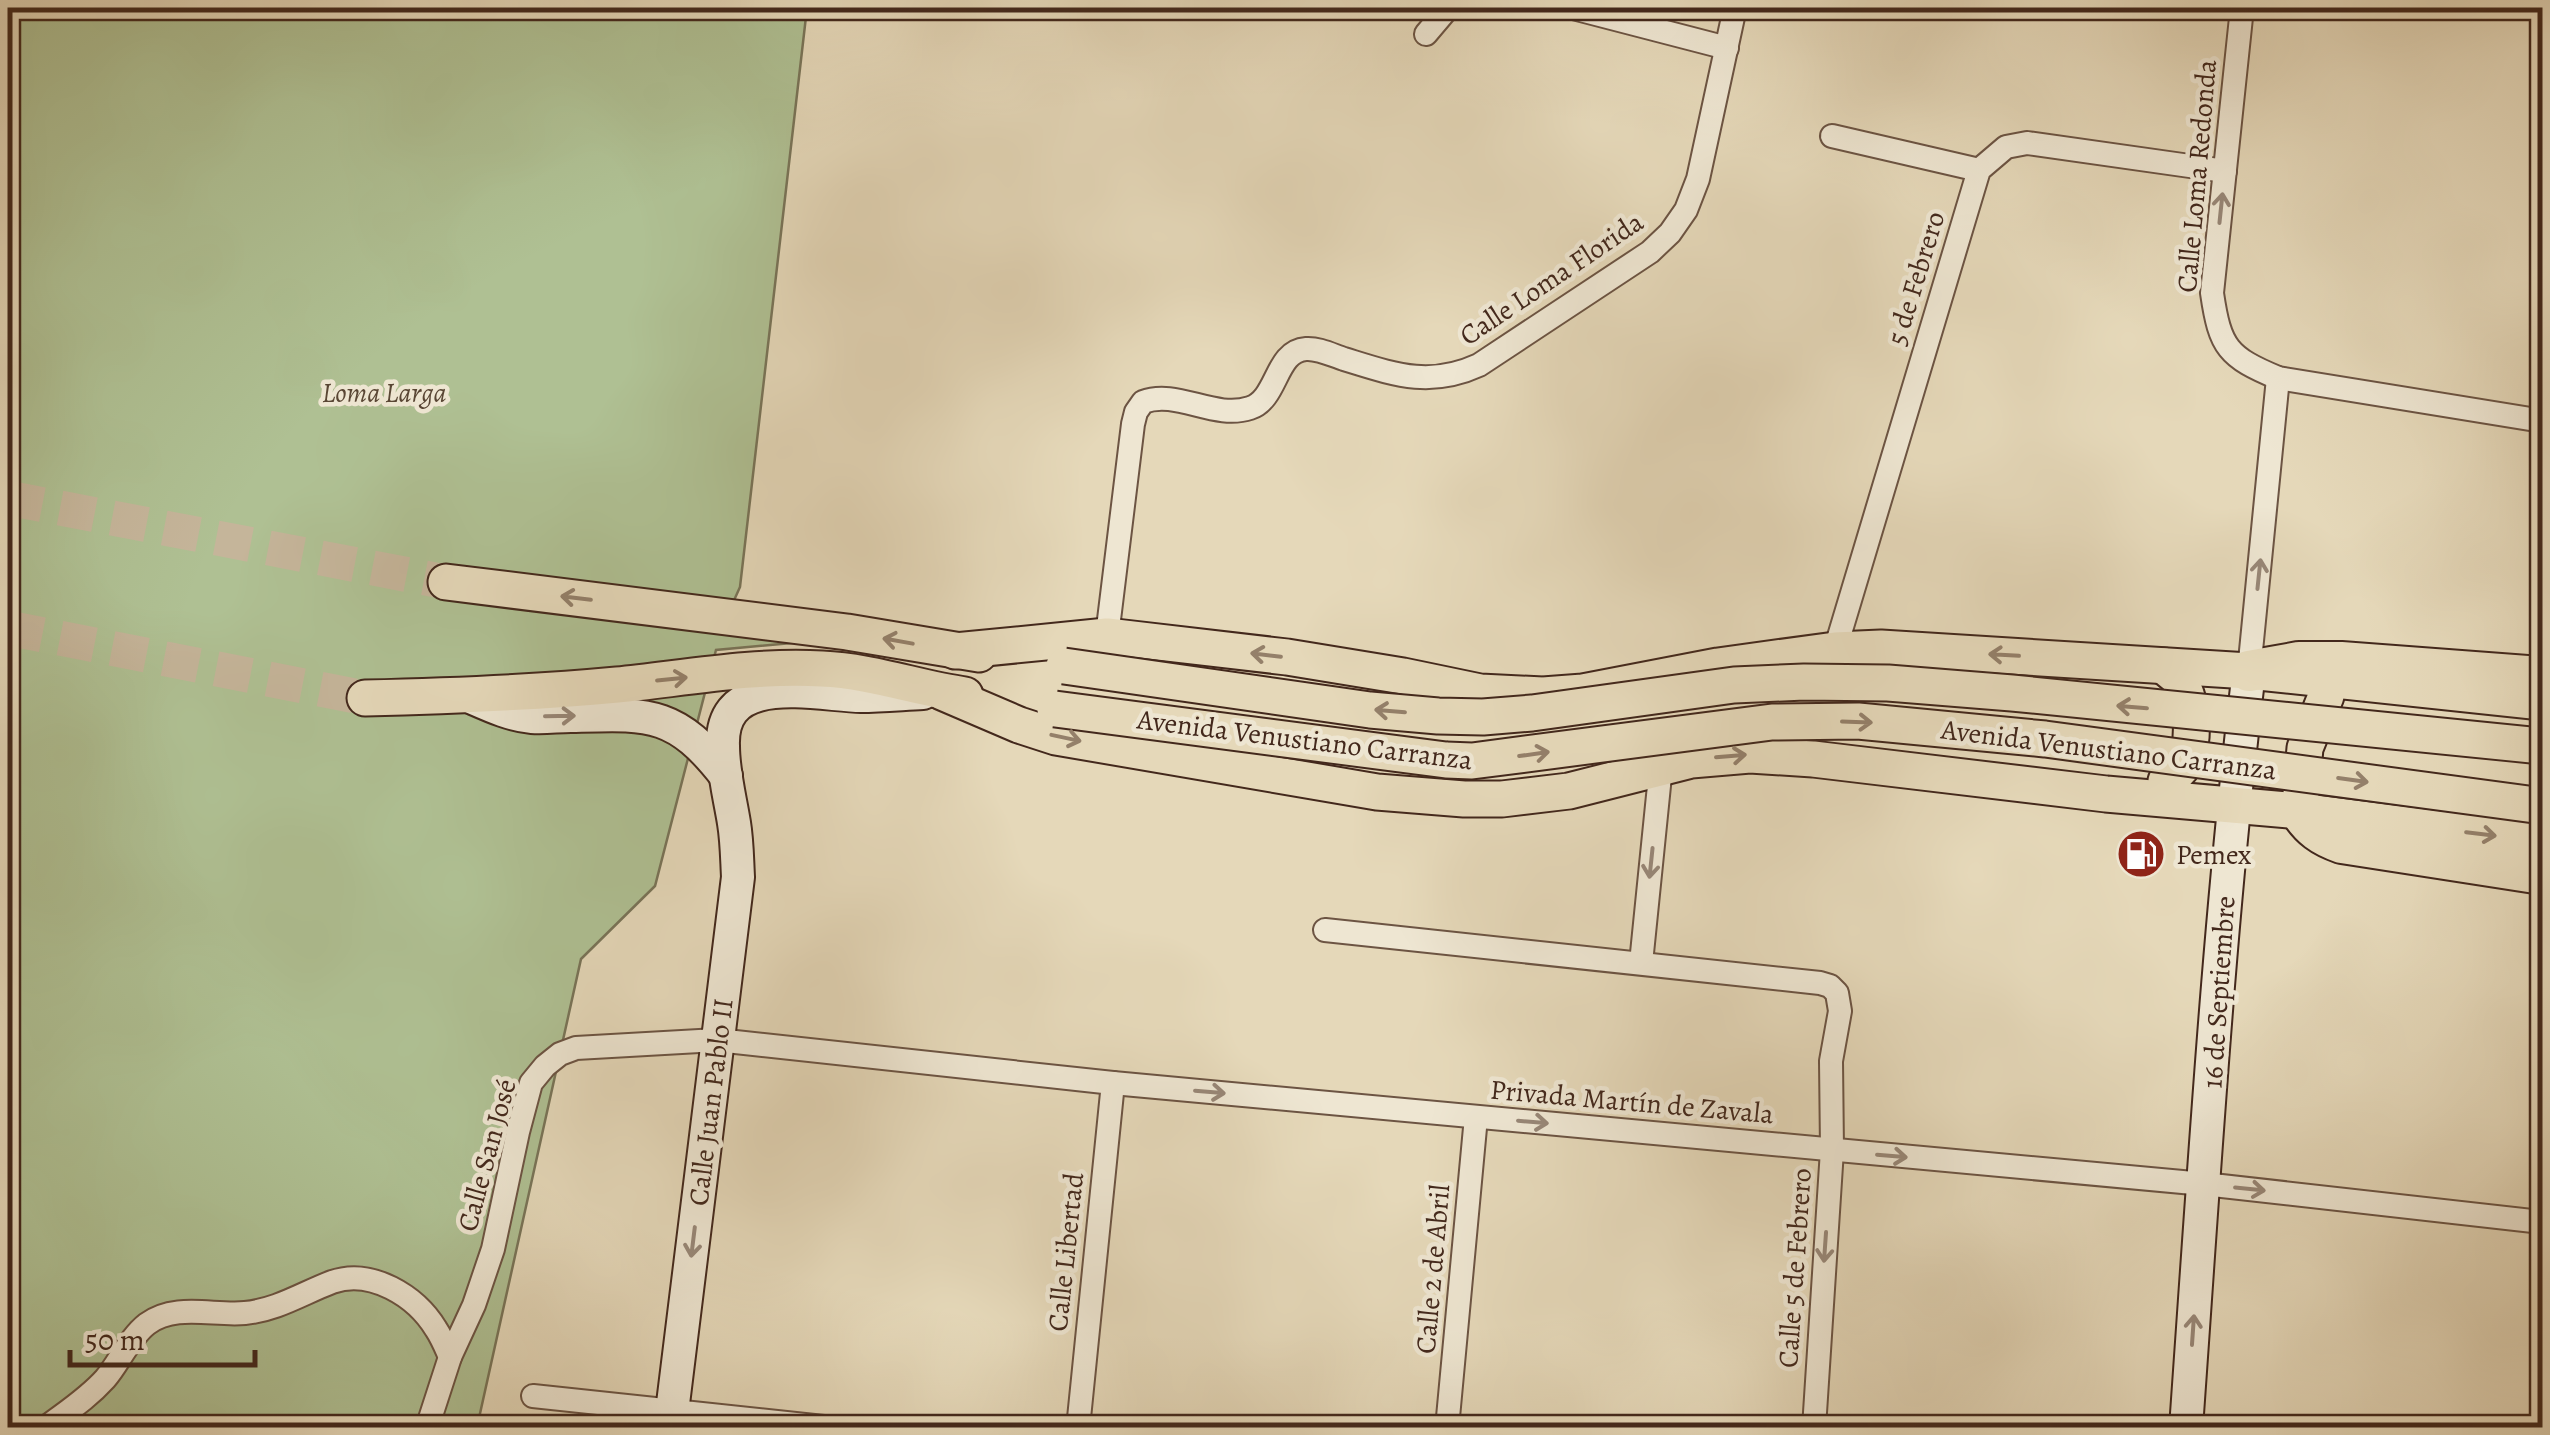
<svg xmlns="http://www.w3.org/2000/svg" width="2550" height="1435" viewBox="0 0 2550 1435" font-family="Alegreya,serif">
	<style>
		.green { fill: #afc093; stroke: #797458; stroke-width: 2.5 }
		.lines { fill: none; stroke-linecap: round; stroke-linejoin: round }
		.primary-tunnel { stroke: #c5b59a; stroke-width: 35; stroke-dasharray: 35 18; stroke-linecap: butt }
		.street-casing { stroke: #6c5443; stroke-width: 26 }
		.secondary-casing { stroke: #43281c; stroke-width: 36 }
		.primary-casing { stroke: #43281c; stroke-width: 39 }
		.highway-casing { stroke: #43281c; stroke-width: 44 }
		.street { stroke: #eee6d2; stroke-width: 22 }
		.secondary { stroke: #eee6d2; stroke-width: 32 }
		.primary { stroke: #e5d8b9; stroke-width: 35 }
		.highway { stroke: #e5d8b9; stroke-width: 40 }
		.primary-bridge-casing { stroke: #43281c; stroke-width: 39; stroke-linecap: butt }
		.primary-bridge { stroke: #e5d8b9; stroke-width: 35 }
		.oneway { stroke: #988777 }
		.oneway2 { stroke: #94806a }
		.labels { text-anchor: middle; stroke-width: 9; stroke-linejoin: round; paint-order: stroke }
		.street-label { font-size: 28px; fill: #43281c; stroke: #eee6d2 }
		.park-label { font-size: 28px; font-style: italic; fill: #594634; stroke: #eee6d2 }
		.poi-label { font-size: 28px; fill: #43281c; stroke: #eee6d2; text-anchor: start }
	</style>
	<rect width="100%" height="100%" fill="#e5d8b9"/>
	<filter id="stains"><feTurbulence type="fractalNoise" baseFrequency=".002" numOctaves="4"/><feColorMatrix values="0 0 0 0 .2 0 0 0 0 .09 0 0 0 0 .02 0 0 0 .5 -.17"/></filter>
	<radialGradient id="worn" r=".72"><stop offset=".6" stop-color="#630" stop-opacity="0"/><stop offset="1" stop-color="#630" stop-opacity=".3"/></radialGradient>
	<!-- green -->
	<path class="green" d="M8,8H807L740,587L722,627L803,642L716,650L655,886L581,959L477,1427L8,1428Z"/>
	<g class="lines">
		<!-- primary-tunnel -->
		<g class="primary-tunnel">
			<path d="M8,498L446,582"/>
			<path d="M8,628L365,698"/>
		</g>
		<!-- street casing -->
		<g class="street-casing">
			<g id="street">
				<path d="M1573,8L1727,48"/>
				<path d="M2242,8L2212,293C2220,348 2228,357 2278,378L2542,421"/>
				<path d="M1426,34L1448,8"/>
				<path d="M1832,136L1979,170"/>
				<path d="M1107,636L1133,424L1136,412L1143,402C1177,389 1214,420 1250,408C1278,399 1275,351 1306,349C1318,348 1332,355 1344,359C1393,374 1429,388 1479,365L1650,252L1670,233L1686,210L1698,179L1735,8"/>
				<path d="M1835,650L1979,170L2006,147L2027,143L2225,171"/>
				<path d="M2249,671L2278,378"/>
				<path d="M1325,930L1820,983L1830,986L1837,993L1840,1011L1831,1061L1832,1150L1814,1428"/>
				<path d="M1641,963L1661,766"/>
				<path d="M533,1396L833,1428"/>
				<path d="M45,1428C66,1412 87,1399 105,1379C119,1363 129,1338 147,1324C175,1303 213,1316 245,1313C277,1310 303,1293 332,1282C371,1268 416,1296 436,1329C442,1338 446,1348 450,1357"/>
				<path d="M427,1428L450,1357L474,1305L493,1249L518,1132L531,1083L545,1066L560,1054L576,1048L717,1040L1113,1083L2204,1184L2542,1222"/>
				<path d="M1078,1428L1113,1083"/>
				<path d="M1447,1428L1476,1117"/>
			</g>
		</g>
		<!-- secondary casing -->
		<g class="secondary-casing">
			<g id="secondary">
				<path d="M466,695C487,704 509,715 532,717C545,718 558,716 571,716C648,714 675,710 726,776"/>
				<path d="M670,1428L738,877C737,859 737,841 734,823C730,798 723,772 723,746C720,670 815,695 861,696C881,696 902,694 923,693"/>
				<path d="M2186,1428C2204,1175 2219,922 2249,671"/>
			</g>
		</g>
		<!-- primary casing -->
		<g class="primary-casing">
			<g id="primary">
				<path d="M446,582L847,632L979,654"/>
				<path d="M955,651L1107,636L1287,657L1403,676L1480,692L1543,695L1583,692L1718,666L1835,650L1881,648L2249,671L2542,702"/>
				<path d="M2164,666C2168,670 2173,673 2177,677C2193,698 2196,740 2184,764C2180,771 2172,777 2166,781"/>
				<path d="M942,692L1019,725L1056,737L1377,792L1464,799H1502L1569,791L1691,760L1750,755L1813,759L2106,794L2300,811L2542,842"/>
				<path d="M365,698C449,696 533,693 617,685C685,678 754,665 822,669C871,671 917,688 965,695"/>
				<path d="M2300,805L2305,748L2326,696"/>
			</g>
		</g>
		<!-- highway casing -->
		<g class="highway-casing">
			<g id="highway">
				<path d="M2249,671L2299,662H2341L2542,677"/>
				<path d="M2300,811C2311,828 2322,836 2342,843L2542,874"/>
			</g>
		</g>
		<!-- street -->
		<use href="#street" class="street"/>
		<!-- secondary -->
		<use href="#secondary" class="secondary"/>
		<!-- primary -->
		<use href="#primary" class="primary"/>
		<!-- highway -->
		<use href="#highway" class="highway"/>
		<!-- primary-bridge casing -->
		<g class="primary-bridge-casing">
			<g id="primary-bridge">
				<path d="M1064,666L1370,710L1438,716L1483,717L1532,713L1734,685L1804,682L1888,683L2012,693L2542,746"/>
				<path d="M1055,709L1446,760L1472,761L1772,722L1858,721L2045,739L2542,806"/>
			</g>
		</g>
		<!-- primary-bridge -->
		<use href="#primary-bridge" class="primary-bridge"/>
	</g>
	<!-- one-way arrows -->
	<defs><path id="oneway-shaft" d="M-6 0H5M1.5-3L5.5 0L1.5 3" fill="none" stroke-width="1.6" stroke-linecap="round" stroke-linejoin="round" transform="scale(2.5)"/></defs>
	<g class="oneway">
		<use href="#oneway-shaft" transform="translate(2221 208) rotate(-84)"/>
		<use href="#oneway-shaft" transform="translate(2259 574) rotate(-84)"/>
		<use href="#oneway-shaft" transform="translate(560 716) rotate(-1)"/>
		<use href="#oneway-shaft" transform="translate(1651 863) rotate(96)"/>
		<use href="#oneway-shaft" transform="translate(1210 1092) rotate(5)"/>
		<use href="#oneway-shaft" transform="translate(1533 1122) rotate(5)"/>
		<use href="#oneway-shaft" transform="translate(1892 1156) rotate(5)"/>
		<use href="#oneway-shaft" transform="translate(2250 1189) rotate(6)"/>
		<use href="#oneway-shaft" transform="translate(693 1242) rotate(97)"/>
		<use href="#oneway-shaft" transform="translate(1825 1247) rotate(94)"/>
		<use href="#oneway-shaft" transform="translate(2193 1330) rotate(-86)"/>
	</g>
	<g class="oneway2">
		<use href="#oneway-shaft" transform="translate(576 598) rotate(-173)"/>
		<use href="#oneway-shaft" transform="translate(898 641) rotate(-170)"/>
		<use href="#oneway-shaft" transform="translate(1266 655) rotate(-173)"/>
		<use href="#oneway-shaft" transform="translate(2004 655) rotate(-177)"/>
		<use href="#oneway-shaft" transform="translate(672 679) rotate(-6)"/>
		<use href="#oneway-shaft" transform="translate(2132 707) rotate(-175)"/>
		<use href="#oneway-shaft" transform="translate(1390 711) rotate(-175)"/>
		<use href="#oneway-shaft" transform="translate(1857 722) rotate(2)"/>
		<use href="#oneway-shaft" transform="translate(1066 738) rotate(12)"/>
		<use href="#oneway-shaft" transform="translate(1534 754) rotate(-8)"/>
		<use href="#oneway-shaft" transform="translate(1731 756) rotate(-5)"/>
		<use href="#oneway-shaft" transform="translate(2353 780) rotate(8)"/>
		<use href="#oneway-shaft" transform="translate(2481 834) rotate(7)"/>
	</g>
	<!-- icons -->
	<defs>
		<g id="fuel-disc" transform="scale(2.5)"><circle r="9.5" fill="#8f2418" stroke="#eee6d2"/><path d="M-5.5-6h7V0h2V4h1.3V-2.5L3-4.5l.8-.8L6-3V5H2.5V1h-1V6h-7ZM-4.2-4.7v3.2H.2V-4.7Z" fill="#fff"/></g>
	</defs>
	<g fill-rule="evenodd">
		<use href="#fuel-disc" x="2141" y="854"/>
	</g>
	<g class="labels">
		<!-- street labels -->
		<g class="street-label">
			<text transform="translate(2196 176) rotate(-85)" y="10">Calle Loma Redonda</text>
			<text transform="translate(1551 278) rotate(-34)" y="10">Calle Loma Florida</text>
			<text transform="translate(1915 278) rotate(-73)" y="10">5 de Febrero</text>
			<text transform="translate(1305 739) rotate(7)" y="10">Avenida Venustiano Carranza</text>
			<text transform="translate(2109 749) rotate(7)" y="10">Avenida Venustiano Carranza</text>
			<text transform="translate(2218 992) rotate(-86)" y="10">16 de Septiembre</text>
			<text transform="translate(1632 1101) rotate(5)" y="10">Privada Martín de Zavala</text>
			<text transform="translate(710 1102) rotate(-83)" y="10">Calle Juan Pablo II</text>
			<text transform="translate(486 1155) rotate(-75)" y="10">Calle San José</text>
			<text transform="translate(1065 1252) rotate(-84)" y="10">Calle Libertad</text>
			<text transform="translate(1794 1268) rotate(-86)" y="10">Calle 5 de Febrero</text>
			<text transform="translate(1432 1269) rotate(-85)" y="10">Calle 2 de Abril</text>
		</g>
		<!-- park labels -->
		<g class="park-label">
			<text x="384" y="402">Loma Larga</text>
		</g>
		<!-- poi labels -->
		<g class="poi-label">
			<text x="2176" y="864">Pemex</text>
		</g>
	</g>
	<!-- margin -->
	<rect width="2550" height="1435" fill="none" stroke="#e5d8b9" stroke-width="40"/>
	<rect x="10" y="10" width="2530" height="1415" fill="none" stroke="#43281c" stroke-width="5"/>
	<rect x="20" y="20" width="2510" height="1395" fill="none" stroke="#43281c" stroke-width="2.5"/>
	<!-- scale -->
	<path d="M70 1350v15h185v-15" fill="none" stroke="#43281c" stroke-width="5"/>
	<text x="85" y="1350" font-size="30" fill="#43281c" stroke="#eee6d2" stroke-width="8" paint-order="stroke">50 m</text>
	<rect width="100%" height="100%" filter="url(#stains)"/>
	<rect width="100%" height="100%" fill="url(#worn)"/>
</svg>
